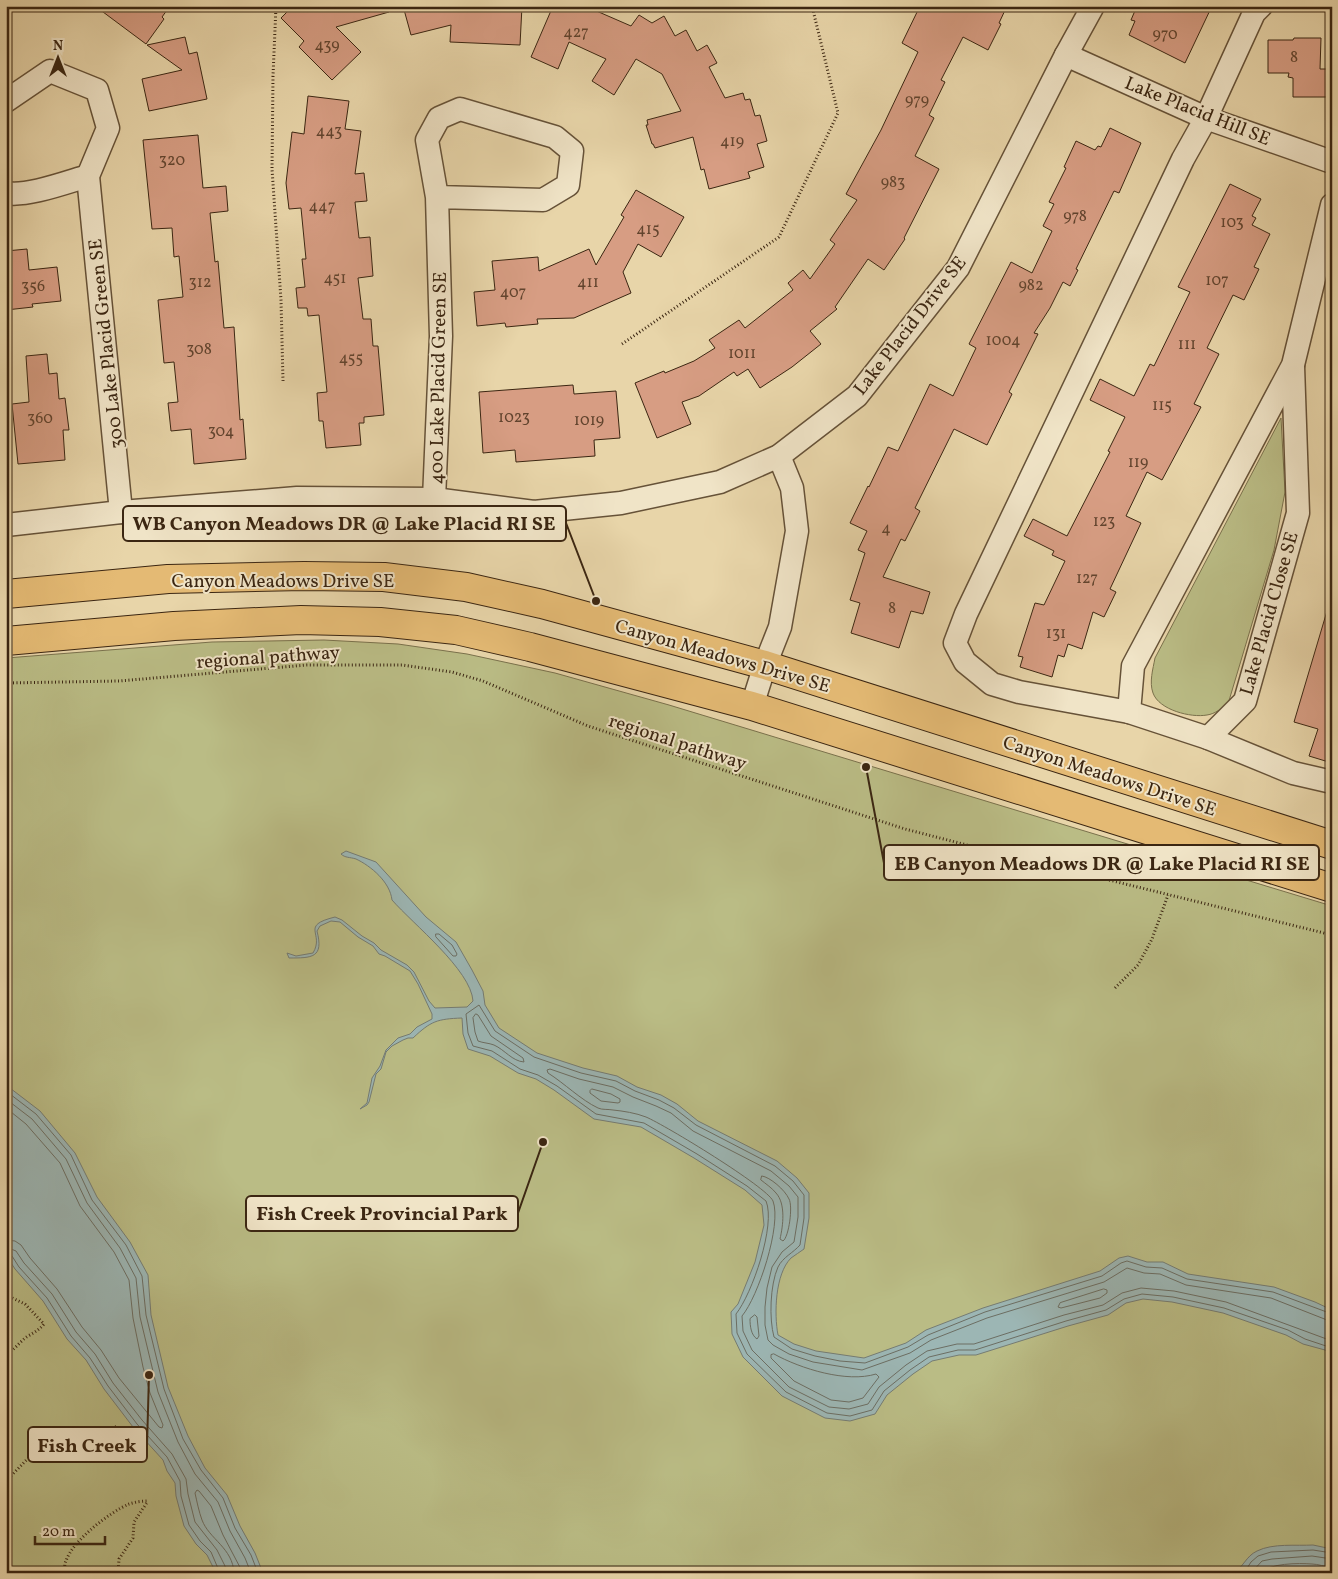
<svg xmlns="http://www.w3.org/2000/svg" width="1338" height="1579" viewBox="0 0 1338 1579" font-family="Vollkorn,serif">
	<style>
		.green { fill: #babc85; stroke: #7a714c }
		.water { fill: #9cb6b4; stroke: #757c73 }
		.lines { fill: none; stroke-linecap: round; stroke-linejoin: round }
		.shore { stroke: #6c6e63; stroke-width: 1 }
		.building { fill: #d79d83; stroke: #3b2612 }
		.minor-casing { stroke: #665238; stroke-width: 25 }
		.major-casing { stroke: #3b2612; stroke-width: 30 }
		.path { stroke: #3b2612; stroke-width: 3; stroke-dasharray: 1 2.5; stroke-linecap: butt }
		.minor { stroke: #f0e4c7; stroke-width: 22 }
		.major { stroke: #e4ba74; stroke-width: 28 }
		.labels { text-anchor: middle; stroke-width: 4; stroke-linejoin: round; paint-order: stroke }
		.number-label { font-size: 16px; fill: #62442e }
		.street-label { font-size: 19px; fill: #3b2612; stroke: #f0e4c7 }
		.leader { fill: none; stroke: #3b2612; stroke-width: 2 }
		.callout-dot { fill: #3b2612; stroke: #f0e4c7; stroke-width: 2 }
		.callout { fill: #f0e4c7; stroke: #3b2612; stroke-width: 2 }
		.callout-label { font-size: 20px; text-anchor: middle; font-weight: bold; fill: #3b2612 }
	</style>
	<rect width="100%" height="100%" fill="#e8d5a9"/>
	<filter id="stains"><feTurbulence type="fractalNoise" baseFrequency=".004" numOctaves="4"/><feColorMatrix values="0 0 0 0 .2 0 0 0 0 .09 0 0 0 0 .02 0 0 0 .5 -.17"/></filter>
	<radialGradient id="worn" r=".72"><stop offset=".6" stop-color="#630" stop-opacity="0"/><stop offset="1" stop-color="#630" stop-opacity=".3"/></radialGradient>
	<!-- green -->
	<g class="green">
		<path d="M1281,418L1285,492L1274,550L1228,704C1222,708 1215,714 1207,715C1191,718 1159,710 1153,693C1149,682 1153,669 1155,658Z"/>
		<path d="M324,640L398,644L467,654L555,673L669,705L1332,906V1573H6V658L212,642Z"/>
	</g>
	<!-- water -->
	<g class="water">
		<path d="M346,851L376,862L426,917L456,942L472,970L483,991L485,1005L499,1028L537,1053L583,1068L617,1076L637,1087L661,1095L677,1104L698,1121L777,1161L797,1178L809,1193V1218L804,1249C800,1252 795,1255 791,1258C775,1274 774,1314 778,1335L794,1344L816,1351L864,1358L906,1343L926,1330L983,1308L1100,1271L1119,1258L1128,1256L1147,1262H1163L1188,1274L1274,1287L1315,1302L1332,1310V1354L1325,1350L1303,1344L1286,1335L1223,1313L1172,1302L1143,1299L1126,1303L1108,1315L1068,1326L976,1355H959L932,1361L913,1374L887,1395L875,1414L850,1421L825,1418L782,1396L743,1357L732,1334L731,1312L738,1304L755,1262L764,1225L762,1205L745,1190L694,1158L641,1127L594,1119L554,1090L536,1079L518,1073L490,1056L468,1049L463,1034L462,1018C437,1019 431,1021 413,1038H408L403,1040L392,1046L386,1052L381,1069L376,1074L369,1102L367,1105L360,1109L367,1103L372,1078L380,1066L386,1050L398,1038L410,1034L417,1027L432,1019V1014L418,984L410,971L385,956L379,954L373,946L358,937L340,922L331,921L320,926L317,931C324,958 312,958 289,958L287,953L296,956L313,953C325,933 299,926 335,917L342,920L362,936L374,943L381,950L407,965L414,972L429,1001L435,1008L467,1007L473,1001C471,970 413,924 392,900C390,882 371,866 356,859C350,857 345,858 341,854Z"/>
		<path d="M6,1085L40,1111L75,1153L97,1197L130,1242L148,1275L151,1315L168,1387L188,1436L205,1468L227,1495L240,1526L255,1553L263,1573H216L207,1555L196,1544L184,1526L176,1496L175,1483L167,1471L163,1460L133,1427L104,1389L86,1360L67,1339L43,1301L15,1269L6,1255Z"/>
		<path d="M1313,1545L1332,1549V1573H1233C1243,1568 1246,1556 1257,1551C1273,1543 1296,1546 1313,1545Z"/>
	</g>
	<g class="lines">
		<!-- shore -->
		<g class="shore">
			<path d="M436,934H439L452,945L457,954L456,956H453L436,937Z"/>
			<path d="M476,1014L478,1015L491,1036L523,1058L524,1062C512,1061 505,1050 494,1045C489,1043 483,1043 478,1041L475,1032L473,1018Z"/>
			<path d="M592,1089L611,1094L620,1099V1102L618,1103L601,1101L590,1093V1091Z"/>
			<path d="M6,1091L36,1114L71,1155L92,1200L126,1245L142,1276L146,1315L164,1389L183,1439L201,1470L223,1498L235,1528L251,1555L258,1573"/>
			<path d="M6,1099L32,1119L66,1159L87,1203L120,1248L136,1278L140,1317L158,1392L178,1442L195,1474L218,1502L230,1531L245,1558L251,1573"/>
			<path d="M6,1108L26,1124L60,1163L80,1206L114,1252L129,1280L133,1318L143,1367L150,1393L163,1425L162,1428L159,1427L119,1378L101,1350L82,1327L57,1289L30,1258L21,1245L15,1241L6,1240"/>
			<path d="M762,1176C770,1177 785,1190 789,1199C793,1206 789,1237 783,1241L780,1239C783,1226 786,1204 776,1193C772,1188 766,1184 761,1180Z"/>
			<path d="M6,1247L16,1251L24,1263L52,1294L76,1332L95,1354L113,1383L142,1420L172,1454L186,1479L188,1494L195,1522L217,1550L225,1566L226,1573"/>
			<path d="M6,1254L12,1256L19,1267L47,1298L71,1336L90,1358L108,1386L137,1424L167,1457L180,1481L181,1496L189,1525L200,1541L211,1552L220,1573"/>
			<path d="M1104,1289L1107,1290V1293L1100,1298L1061,1308L1058,1307L1060,1303Z"/>
			<path d="M1332,1314L1273,1292L1187,1279L1162,1268L1146,1267L1127,1261L1121,1263L1102,1276L985,1312L928,1335L908,1347L865,1363L840,1361L815,1356L792,1349L774,1337C769,1319 770,1285 778,1267C783,1257 793,1253 800,1245L804,1218V1195L793,1181L775,1166L696,1125L674,1108L659,1100L635,1091L616,1081L581,1073L534,1057L495,1031L479,1005L466,1014L468,1033L473,1046L492,1051L520,1069L538,1075L557,1086L596,1114L644,1123L697,1154L747,1186L766,1201C776,1225 752,1294 736,1314L737,1333L747,1354L786,1392L827,1413L850,1416L872,1410L884,1391L910,1370L929,1357L958,1350H975L1066,1321L1106,1310L1124,1299L1142,1294L1173,1297L1224,1308L1288,1330L1305,1339L1332,1348"/>
			<path d="M755,1315L757,1317L759,1336L757,1339C751,1335 750,1326 750,1319Z"/>
			<path d="M1332,1320H1327L1271,1298L1186,1285L1160,1274L1144,1273L1127,1268L1104,1282L987,1318L931,1340L910,1353L862,1370L813,1362L789,1354L773,1345L768,1340L765,1325V1307L767,1288L772,1267L782,1252L794,1242L798,1217V1197L789,1186L771,1171L693,1131L671,1113L656,1106L633,1097L613,1087L579,1079L550,1069L547,1070L548,1073C564,1083 581,1100 598,1108C602,1110 608,1109 613,1110C623,1111 636,1113 646,1117C665,1125 767,1187 773,1201C782,1225 758,1297 742,1316L743,1331L752,1350L789,1387L829,1407L849,1409L868,1404L879,1387L906,1365L927,1351L957,1344H974L1064,1315L1103,1305L1122,1293L1141,1288L1174,1291L1226,1302L1332,1341"/>
			<path d="M774,1354C801,1369 847,1383 876,1374L879,1377L863,1398L849,1402L831,1400L794,1381L771,1358V1355Z"/>
			<path d="M234,1573C233,1548 209,1539 202,1520C199,1512 197,1502 195,1493L197,1490L199,1491L211,1506L223,1535L243,1573"/>
			<path d="M1244,1573L1251,1562L1258,1556L1271,1552L1313,1550L1332,1553"/>
			<path d="M1251,1573L1262,1561L1272,1559L1312,1556L1332,1559"/>
			<path d="M1260,1573C1270,1563 1298,1563 1312,1564C1318,1564 1325,1567 1332,1567"/>
		</g>
	</g>
	<!-- building -->
	<g class="building">
		<path d="M95,6H170L162,17L164,19L146,44Z"/>
		<path d="M293,6H388L389,12L336,27L361,52L332,80L299,47L304,41L281,18Z"/>
		<path d="M403,6H522L520,45L450,42L451,25L411,35Z"/>
		<path d="M553,6H585L631,26L639,15L652,23L664,16L675,36L686,30L697,51L707,45L717,63L709,67L725,98L743,93L745,100L750,99L755,116L760,115L767,141L757,144L764,167L748,172L750,178L709,189L704,169L701,170L693,137L655,148L653,144H652L646,125H648L647,120L681,111L662,74L636,59L614,95L592,81L606,59L569,42L558,69L531,57Z"/>
		<path d="M920,6H1007L999,23L1001,24L988,50L963,37L941,80L945,82L929,115L934,118L915,156L939,169L904,238L905,239L884,270L868,259L835,307L837,309L810,331L821,344L792,367L760,388L748,369L737,376L734,372L699,396L682,402L691,424L657,438L635,383L664,371L665,373L694,361L715,348L709,340L739,320L745,328L793,290L788,283L803,270L810,279L835,244L830,240L857,200L846,194L881,130L918,52L902,43Z"/>
		<path d="M1137,6H1212L1185,63L1129,35L1135,21L1131,20Z"/>
		<path d="M185,37L189,54L197,52L207,99L149,111L142,79L182,70L147,45Z"/>
		<path d="M1294,38H1321L1320,69H1332V97H1293V78L1288,77L1289,73H1268V40H1293Z"/>
		<path d="M308,96L349,101L345,129L361,131L355,174L364,173L367,201L355,202L359,238L370,237L373,276L358,278L363,319H371L373,346H378L384,415L364,417V423H359L361,445L326,448L323,421H319L317,393L327,392L319,315L308,316L307,308H298L296,288L305,287L302,259H306L301,208L289,209L286,183L292,132L304,134Z"/>
		<path d="M1110,128L1141,143L1119,193L1114,191L1076,269L1078,270L1070,286L1063,282L1050,308L1034,333L1038,334L1009,392L1012,394L987,445L954,429L915,508L920,511L905,541L901,539L883,577L930,592L923,614L911,611L899,648L851,633L860,603L850,600L865,553L858,550L867,531L850,523L868,486L869,487L888,447L898,451L930,384L953,396L976,348L969,344L1011,262L1032,273L1052,231L1043,226L1054,204L1049,202L1066,168L1064,167L1076,141L1095,150L1098,146L1101,147Z"/>
		<path d="M198,135L203,188L226,186L228,211L210,213L215,262L218,261L224,328L234,327L240,420L243,419L246,459L194,464L191,429L171,431L168,403L178,402L174,362L164,363L158,300L183,297L179,256L174,257L172,228L152,229L143,140Z"/>
		<path d="M1230,184L1261,199L1252,216L1256,218L1252,225L1270,234L1254,267L1259,269L1244,300L1233,295L1207,348L1219,354L1194,404L1201,407L1162,480L1147,472L1126,516L1141,523L1110,589L1116,592L1104,617L1093,612L1082,649L1068,644L1064,657L1058,655L1052,677L1020,667L1023,657L1018,656L1035,603L1044,605L1065,561L1052,555L1054,551L1024,536L1033,519L1067,536L1110,452L1108,451L1125,417L1090,400L1100,379L1134,396L1150,364L1154,366L1190,292L1178,287Z"/>
		<path d="M636,190L684,217L661,257L638,244L623,272L631,293L574,318L537,319L538,324L506,327L505,323L477,326L474,292L495,290L492,261L538,257L539,271L589,249L596,265L624,217L621,215Z"/>
		<path d="M27,249L29,270L57,267L61,301L32,304L33,307L6,310V251Z"/>
		<path d="M47,354L49,374L57,373L59,399L65,398L69,430H63L65,460L18,464L12,404L29,402L26,356Z"/>
		<path d="M573,385L574,394L616,391L620,438L594,440L595,456L516,462L515,450L483,453L479,392Z"/>
		<path d="M1327,611H1332V763L1309,756L1318,729L1294,722Z"/>
	</g>
	<g class="lines">
		<!-- minor casing -->
		<g class="minor-casing">
			<g id="minor">
				<path d="M1066,55L1206,118L1332,162"/>
				<path d="M6,101L50,71L97,90L108,128L88,176L121,512"/>
				<path d="M6,193C27,197 67,182 88,176"/>
				<path d="M1332,205L1293,365L1133,666L1129,712L1208,738L1293,773L1332,782"/>
				<path d="M434,499L441,336L437,197L427,140L439,118L460,109L555,137L572,151L568,185L543,200L437,197"/>
				<path d="M6,525L121,512L297,498L434,499L534,512L621,503L720,482L779,456L857,396L958,268L1066,55L1093,6"/>
				<path d="M752,706L765,665L780,627L797,531L792,488L779,456"/>
				<path d="M1129,712L1019,692L992,684L965,662L955,643L966,614L1183,159L1206,118L1254,13L1261,6"/>
				<path d="M1208,738L1245,701L1298,513L1293,366"/>
			</g>
		</g>
		<!-- major casing -->
		<g class="major-casing">
			<g id="major">
				<path d="M6,594L168,579L304,576L384,577L466,587L542,604L765,665L1332,845"/>
				<path d="M6,641L174,626L301,620L380,622L456,630L530,647L752,706L1332,888"/>
			</g>
		</g>
		<!-- path -->
		<g class="path">
			<path d="M276,6L273,76L272,169L281,300L283,381"/>
			<path d="M622,344L779,237L838,113L812,6"/>
			<path d="M6,683L119,681L307,665H402L452,672L483,681L588,726L905,829L1040,864L1093,876L1332,935"/>
			<path d="M1115,988L1138,965L1152,939L1168,895"/>
			<path d="M6,1295L25,1304L44,1324C39,1330 35,1332 28,1336C20,1341 15,1350 6,1354"/>
			<path d="M6,1481L37,1449L53,1436L60,1434L85,1437L118,1426"/>
			<path d="M65,1573C65,1569 64,1564 66,1561C72,1541 110,1512 129,1504C135,1502 142,1501 148,1501"/>
			<path d="M118,1573L119,1559L133,1538L134,1522L148,1501"/>
		</g>
		<!-- minor -->
		<use href="#minor" class="minor"/>
		<!-- major -->
		<use href="#major" class="major"/>
	</g>
	<g class="labels">
		<!-- number labels -->
		<g class="number-label">
			<text x="576" y="37">427</text>
			<text x="1165" y="39">970</text>
			<text x="327" y="50">439</text>
			<text x="1294" y="62">8</text>
			<text x="917" y="105">979</text>
			<text x="329" y="136">443</text>
			<text x="732" y="146">419</text>
			<text x="172" y="165">320</text>
			<text x="893" y="187">983</text>
			<text x="322" y="211">447</text>
			<text x="1075" y="221">978</text>
			<text x="1232" y="227">103</text>
			<text x="648" y="234">415</text>
			<text x="335" y="283">451</text>
			<text x="1217" y="285">107</text>
			<text x="200" y="287">312</text>
			<text x="588" y="287">411</text>
			<text x="1031" y="290">982</text>
			<text x="33" y="291">356</text>
			<text x="513" y="297">407</text>
			<text x="1003" y="345">1004</text>
			<text x="1187" y="349">111</text>
			<text x="199" y="354">308</text>
			<text x="742" y="358">1011</text>
			<text x="351" y="363">455</text>
			<text x="1162" y="410">115</text>
			<text x="514" y="422">1023</text>
			<text x="40" y="423">360</text>
			<text x="589" y="425">1019</text>
			<text x="221" y="436">304</text>
			<text x="1138" y="467">119</text>
			<text x="1104" y="526">123</text>
			<text x="886" y="533">4</text>
			<text x="1087" y="583">127</text>
			<text x="892" y="613">8</text>
			<text x="1056" y="638">131</text>
		</g>
		<!-- street labels -->
		<g class="street-label">
			<text transform="translate(1198 110) rotate(22)" y="7">Lake Placid Hill SE</text>
			<text transform="translate(909 325) rotate(-52)" y="7">Lake Placid Drive SE</text>
			<text transform="translate(105 344) rotate(-96)" y="7">300 Lake Placid Green SE</text>
			<text transform="translate(437 378) rotate(-89)" y="7">400 Lake Placid Green SE</text>
			<text x="283" y="587">Canyon Meadows Drive SE</text>
			<text transform="translate(1268 613) rotate(-74)" y="7">Lake Placid Close SE</text>
			<text transform="translate(723 655) rotate(16)" y="7">Canyon Meadows Drive SE</text>
			<text transform="translate(268 656) rotate(-4)" y="7">regional pathway</text>
			<text transform="translate(678 741) rotate(18)" y="7">regional pathway</text>
			<text transform="translate(1110 775) rotate(18)" y="7">Canyon Meadows Drive SE</text>
		</g>
	</g>
	<!-- callouts -->
	<path class="leader" d="M596 601L566 523M866 767L884 863M543 1142L518 1213M149 1375L147 1445"/>
	<g class="callout-dot">
		<circle cx="596" cy="601" r="5"/>
		<circle cx="866" cy="767" r="5"/>
		<circle cx="543" cy="1142" r="5"/>
		<circle cx="149" cy="1375" r="5"/>
	</g>
	<g class="callout">
		<rect x="123" y="506" width="443" height="35" rx="5"/>
		<rect x="884" y="845" width="435" height="35" rx="5"/>
		<rect x="246" y="1196" width="272" height="35" rx="5"/>
		<rect x="28" y="1427" width="119" height="35" rx="5"/>
	</g>
	<g class="callout-label">
		<text x="344" y="530">WB Canyon Meadows DR @ Lake Placid RI SE</text>
		<text x="1102" y="870">EB Canyon Meadows DR @ Lake Placid RI SE</text>
		<text x="382" y="1220">Fish Creek Provincial Park</text>
		<text x="87" y="1452">Fish Creek</text>
	</g>
	<!-- margin -->
	<rect width="1338" height="1579" fill="none" stroke="#e8d5a9" stroke-width="25"/>
	<rect x="8" y="8" width="1323" height="1564" fill="none" stroke="#3b2612" stroke-width="2.5"/>
	<rect x="12" y="12" width="1313" height="1554" fill="none" stroke="#3b2612"/>
	<!-- north arrow -->
	<g transform="translate(58 58)" stroke="#f0e4c7" stroke-width="4" paint-order="stroke">
	<path d="M0-4L9 19L0 12L-9 19Z" fill="#3b2612"/>
	<text y="-8" font-size="14" font-weight="bold" text-anchor="middle" fill="#3b2612">N</text>
	</g>
	<!-- scale -->
	<path d="M35 1536v8h70v-8" fill="none" stroke="#3b2612" stroke-width="2.5"/>
	<text x="42" y="1536" font-size="15" fill="#3b2612" stroke="#f0e4c7" stroke-width="4" paint-order="stroke">20 m</text>
	<rect width="100%" height="100%" filter="url(#stains)"/>
	<rect width="100%" height="100%" fill="url(#worn)"/>
</svg>
